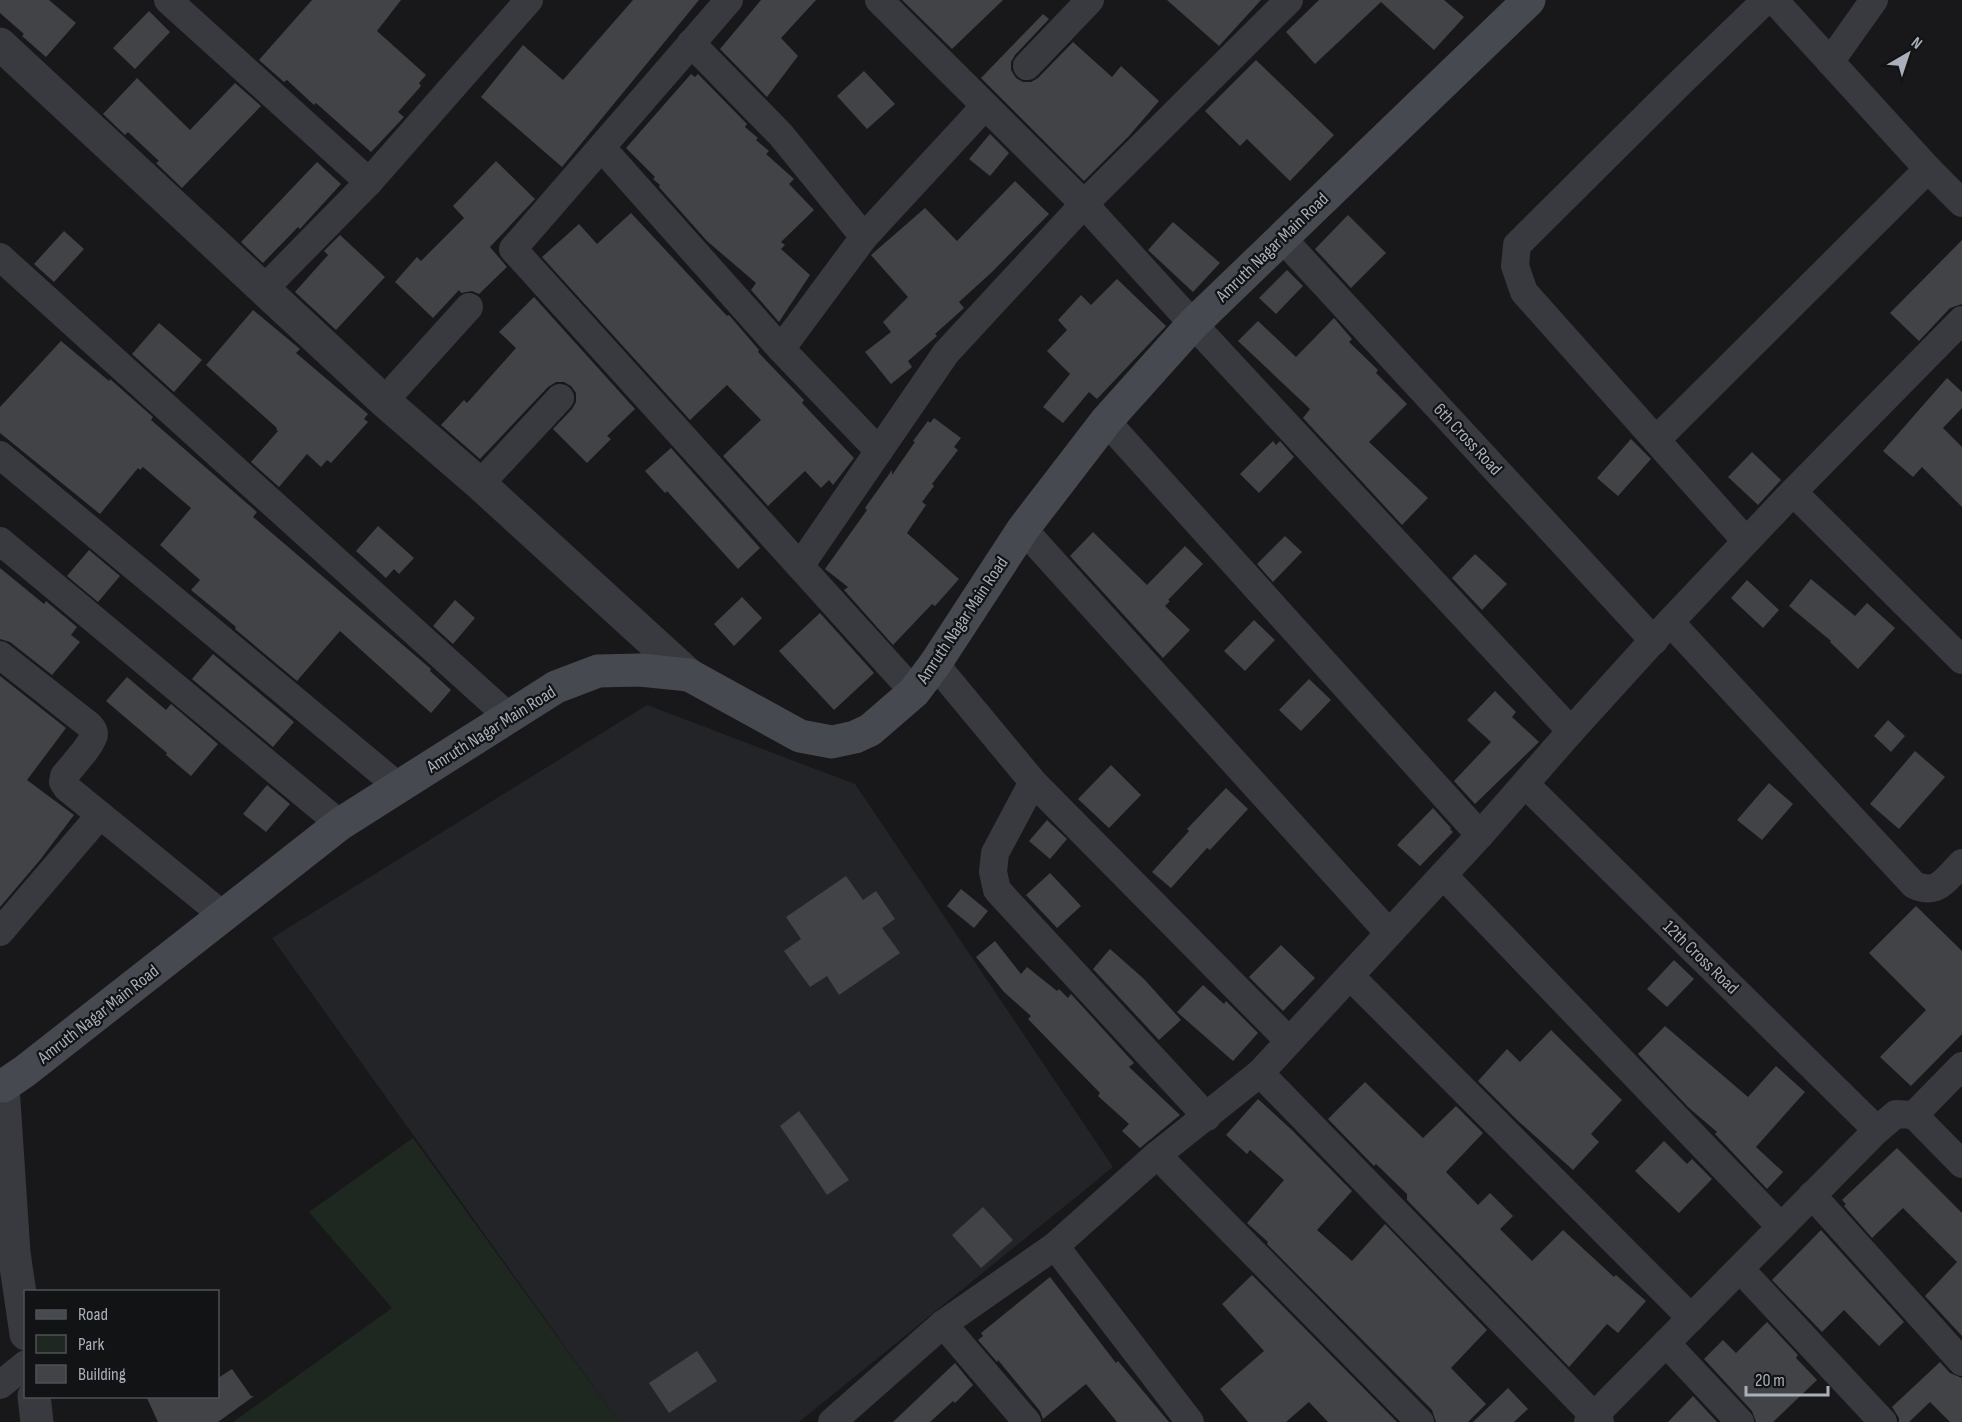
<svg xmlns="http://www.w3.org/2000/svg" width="1962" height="1422" viewBox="0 0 1962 1422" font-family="'Sofia Sans Condensed',sans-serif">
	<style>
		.built { fill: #232427 }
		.green { fill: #1f2820 }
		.building { fill: #414347 }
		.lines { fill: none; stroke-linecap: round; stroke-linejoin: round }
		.minor { stroke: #383a3f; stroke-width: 28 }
		.tertiary { stroke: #383a3f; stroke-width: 33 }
		.secondary { stroke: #46494f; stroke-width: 33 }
		.labels { text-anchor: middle; stroke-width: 4.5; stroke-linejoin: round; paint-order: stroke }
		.street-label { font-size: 18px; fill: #a9afbb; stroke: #121315 }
	</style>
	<rect width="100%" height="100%" fill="#18181a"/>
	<!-- built -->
	<path class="built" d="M647,705L855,784L1113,1167L799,1422H619L272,938Z"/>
	<!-- green -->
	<path class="green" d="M413,1138L619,1422H233L392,1308L309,1212Z"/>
	<!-- building -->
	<g class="building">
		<path d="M0,0H49L76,23L46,57L22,36L24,34L0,13Z"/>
		<path d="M312,0H401L377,31L426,75L419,83L421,86L398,112L404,117L371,152L316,103L314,105L287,80L284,82L259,60Z"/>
		<path d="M633,0H699L562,167L481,97L523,45L563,80Z"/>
		<path d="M761,0H816L781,38L798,56L767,97L720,49Z"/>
		<path d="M902,0H1003L952,49Z"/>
		<path d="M1167,0H1261L1219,46Z"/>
		<path d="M1319,0H1444L1464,17L1434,50L1381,2L1315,64L1286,32Z"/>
		<path d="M149,11L170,32L135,69L113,48Z"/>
		<path d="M1043,14L1049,19L1015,55L1011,62V70L1016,78L1023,82H1031L1038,78L1073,42L1112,77L1121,66L1159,101L1129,136L1084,181L981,78Z"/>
		<path d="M1256,60L1334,135L1290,181L1247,139L1240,146L1205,111Z"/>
		<path d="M864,71L895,104L867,129L837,96Z"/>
		<path d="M691,74L695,77L698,74L747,124L745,127L758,138L756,140L769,151L766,154L794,179L789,184L814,210L781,242L785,245L781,249L810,275L779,322L751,290L756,283L707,241L659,187L660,185L653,179L655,177L626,148Z"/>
		<path d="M137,78L190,130L235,83L261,106L182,188L156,163L159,161L128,132L125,135L103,114Z"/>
		<path d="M990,134L1009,153L990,176L969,159Z"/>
		<path d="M496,161L535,199L490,247L507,267L479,294L472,291L461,293L459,290L433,318L395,282L417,257L421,261L464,218L453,206Z"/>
		<path d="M317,162L341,184L300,229L298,227L263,263L241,242Z"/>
		<path d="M1015,181L1049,214L992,272L959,302L964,308L935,334L937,336L908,361L912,367L891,384L865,352L891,332L883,322L908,297L871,255L925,208L957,241Z"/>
		<path d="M631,213L727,316L729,315L759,350L758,352L804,400L802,403L854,458L833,485L829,480L821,488L805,471L768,506L723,456L761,420L727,385L690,420L542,257L579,224L597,244Z"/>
		<path d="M1348,215L1386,253L1351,288L1315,249Z"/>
		<path d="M1173,222L1220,263L1193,292L1148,250Z"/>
		<path d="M64,231L84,249L54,282L34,264Z"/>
		<path d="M340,235L385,277L336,330L295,292L328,255L324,251Z"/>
		<path d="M1962,240V304L1950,308L1919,341L1890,313Z"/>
		<path d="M1287,270L1303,286L1276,314L1259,298Z"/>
		<path d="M1117,279L1166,326L1097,399L1089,392L1063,423L1043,407L1070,374L1047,351L1067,330L1058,320L1081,295L1091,305Z"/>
		<path d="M534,297L635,409L607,436L611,439L587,463L553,429L572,409L576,402V393L571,386L564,382H556L548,387L480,459L441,425L464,400L467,403L516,348L499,332Z"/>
		<path d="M253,310L300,349L296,353L368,414L364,419L368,422L331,463L327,460L321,467L307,454L279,487L251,462L278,431L276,429L277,428L206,365Z"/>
		<path d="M1334,318L1352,339L1349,342L1378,370L1376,373L1407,404L1369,442L1428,498L1402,525L1303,418L1310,409L1238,341L1258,321L1296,357Z"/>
		<path d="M159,323L202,360L174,392L132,354Z"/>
		<path d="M61,341L109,381L110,379L153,417L151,420L257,512L253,517L431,669L430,671L451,690L431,713L340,631L297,681L235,629L236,627L191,590L200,580L160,545L191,508L143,467L140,470L138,468L100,514L0,433V407Z"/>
		<path d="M1947,378L1962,392V408L1943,428L1962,447V507L1922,467L1913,477L1883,451Z"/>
		<path d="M934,418L961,438L954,447L958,450L932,484L934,486L922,502L926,505L907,533L959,579L935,606L932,604L893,645L844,590L848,587L825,569L867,510L865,508L892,470V475L915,442L913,441L928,421L930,423Z"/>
		<path d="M1631,439L1651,459L1618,496L1597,478Z"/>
		<path d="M1273,441L1276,445L1280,441L1294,457L1259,493L1240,474Z"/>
		<path d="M671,448L760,548L738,569L667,491L665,493L645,471Z"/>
		<path d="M1752,452L1781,480L1758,505L1728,477Z"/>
		<path d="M378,526L414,558L399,574L394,569L386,578L356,551Z"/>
		<path d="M1093,532L1147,585L1185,546L1203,564L1168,600L1170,601L1165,606L1190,630L1163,658L1070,556Z"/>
		<path d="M1285,536L1302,552L1273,582L1257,564Z"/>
		<path d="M89,550L120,576L98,602L67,576Z"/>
		<path d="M1475,554L1507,584L1482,610L1452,578Z"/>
		<path d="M0,568L44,604L46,601L77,627L71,635L80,642L52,675L10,642L0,639Z"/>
		<path d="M1811,579L1855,616L1867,603L1895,628L1858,669L1830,642L1831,641L1789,606Z"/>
		<path d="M1747,580L1779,610L1763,628L1731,598Z"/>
		<path d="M742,597L762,618L734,646L714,624Z"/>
		<path d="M455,600L475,618L453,644L433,626Z"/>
		<path d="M820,613L874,673L834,710L779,651Z"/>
		<path d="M1254,620L1275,640L1245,671L1224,651Z"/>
		<path d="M213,654L294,722L273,747L192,679Z"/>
		<path d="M0,676L66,728L27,780L74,815L40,860L0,907Z"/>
		<path d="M127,677L166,710L171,704L218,744L191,776L166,755L167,753L106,701Z"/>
		<path d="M1309,679L1331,700L1301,731L1279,710Z"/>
		<path d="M1495,691L1516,712L1512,717L1539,742L1475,804L1454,781L1491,742L1467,720Z"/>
		<path d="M1888,720L1905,736L1891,752L1874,736Z"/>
		<path d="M1915,751L1945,777L1899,829L1870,804Z"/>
		<path d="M1111,765L1141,795L1109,828L1078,799Z"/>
		<path d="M1769,783L1793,804L1762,840L1737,820Z"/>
		<path d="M267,785L290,804L266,832L243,814Z"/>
		<path d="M1226,788L1248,809L1210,850L1207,848L1171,888L1152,872L1189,831L1187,829Z"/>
		<path d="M1433,808L1451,828L1450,829L1453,832L1420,866L1397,845Z"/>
		<path d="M1047,820L1067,839L1050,859L1029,841Z"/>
		<path d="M1050,873L1081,906L1057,928L1026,895Z"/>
		<path d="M846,876L863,900L876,891L895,919L882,928L900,953L839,995L827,976L810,987L784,951L801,939L786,917Z"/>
		<path d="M961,889L988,911L974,928L947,906Z"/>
		<path d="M1916,906L1962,951V1034L1911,1086L1880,1057L1926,1010L1869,953Z"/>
		<path d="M995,941L1021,974L1027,967L1057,991L1059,989L1068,998L1071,994L1134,1063L1129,1067L1180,1115L1140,1148L1122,1131L1129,1124L1098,1096L1100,1093L1028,1019L1031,1016L1004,992L976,957Z"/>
		<path d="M1281,945L1315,978L1283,1011L1249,977Z"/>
		<path d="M1110,949L1144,979L1181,1020L1159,1040L1093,969Z"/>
		<path d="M1674,960L1694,979L1667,1007L1647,989Z"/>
		<path d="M1203,985L1224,1004L1226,1001L1258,1033L1233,1061L1177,1012Z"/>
		<path d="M1665,1026L1748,1097L1776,1066L1805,1092L1756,1147L1783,1172L1767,1189L1715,1134L1717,1132L1689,1108L1638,1054Z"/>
		<path d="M1551,1030L1622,1100L1591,1134L1599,1142L1573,1170L1517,1120L1478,1081L1507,1049L1520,1062Z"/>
		<path d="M1365,1082L1423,1138L1456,1106L1483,1133L1446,1172L1478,1205L1490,1193L1513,1216L1500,1229L1532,1261L1563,1230L1614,1277L1616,1275L1646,1301L1618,1333L1607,1324L1569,1367L1407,1200V1194L1376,1164L1374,1166L1328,1119Z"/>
		<path d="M1258,1099L1292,1130L1352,1191L1317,1230L1352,1261L1385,1224L1487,1330L1451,1368L1486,1404L1468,1422H1436L1432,1410L1267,1244L1268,1242L1247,1223L1284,1180L1250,1150L1247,1154L1226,1135Z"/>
		<path d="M799,1111L849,1180L827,1195L780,1126Z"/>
		<path d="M1664,1141L1687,1164L1692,1159L1712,1179L1679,1213L1635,1171Z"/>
		<path d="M1897,1148L1962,1213V1336L1925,1296L1957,1262L1903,1208L1872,1238L1844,1206L1846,1204L1842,1200Z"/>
		<path d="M983,1207L1013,1240L981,1268L952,1235Z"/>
		<path d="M1821,1230L1904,1322L1879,1346L1844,1310L1822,1332L1772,1280Z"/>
		<path d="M1252,1275L1397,1422H1328L1309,1402L1286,1422H1248L1220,1389L1264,1351L1222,1304Z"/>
		<path d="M1050,1277L1116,1363L1118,1361L1169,1422H1117L1086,1384L1043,1419L1040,1411L998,1360L997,1362L978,1340L983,1336L981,1333Z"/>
		<path d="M1767,1322L1798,1355L1796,1358L1817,1380L1773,1422H1756L1752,1411L1704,1359L1723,1340L1736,1353Z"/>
		<path d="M697,1351L717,1381L669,1413L649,1383Z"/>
		<path d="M1940,1362L1950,1373L1962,1378V1422H1950L1930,1402L1909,1422H1899V1418L1892,1407Z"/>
		<path d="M955,1363L973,1385L955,1403L953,1401L930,1422H893Z"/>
		<path d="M232,1369L251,1396H254L218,1422H158L146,1396H218V1378Z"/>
		<path d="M1508,1388L1528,1409L1514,1422H1473Z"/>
		<path d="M1693,1396L1717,1422H1668Z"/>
	</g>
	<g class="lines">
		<!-- minor -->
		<g class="minor">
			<path d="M168,0L369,182"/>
			<path d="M729,0L513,249L914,692"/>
			<path d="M879,0L1084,204L1193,324L1571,731"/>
			<path d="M1774,0L1928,169L1962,203"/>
			<path d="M691,43L781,135L864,237"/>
			<path d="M1830,62L1874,0"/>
			<path d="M1027,66L1090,0"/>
			<path d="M602,148L781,349L879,451"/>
			<path d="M1282,238L1654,641"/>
			<path d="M0,257L508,716"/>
			<path d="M264,289L369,182L529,0"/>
			<path d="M781,349L864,237L985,106"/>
			<path d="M384,401L469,307"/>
			<path d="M1106,421L1480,835"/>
			<path d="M1656,440L1928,169"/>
			<path d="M0,455L399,787"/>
			<path d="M480,484L560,398"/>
			<path d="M1793,492L1962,660"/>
			<path d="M1023,529L1389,933"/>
			<path d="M0,541L340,824"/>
			<path d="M1746,541L1524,292L1515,266L1517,245L1682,81L1766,0"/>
			<path d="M800,566L946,353L1084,204L1289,0"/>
			<path d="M1670,622L1914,885C1938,896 1946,879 1962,863"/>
			<path d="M0,655L89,725C91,727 94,731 94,734C94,743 70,768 64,776L63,782L67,788L224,916"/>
			<path d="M935,664L1033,782L1289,1041"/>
			<path d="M1033,782L995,853L993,872L997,890L1207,1117"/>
			<path d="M1525,784L1877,1130"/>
			<path d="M1443,875L1781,1227"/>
			<path d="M0,932L100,815"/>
			<path d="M1350,976L1691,1318"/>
			<path d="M1260,1073L1600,1422"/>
			<path d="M1914,1115L1962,1164"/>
			<path d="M1157,1155L1420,1422"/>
			<path d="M1812,1195L1962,1362"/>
			<path d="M1740,1269L1883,1422"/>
			<path d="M943,1324L1027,1422"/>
			<path d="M1666,1343L1740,1422"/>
			<path d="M0,1385L26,1364"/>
			<path d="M832,1422L943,1324L1055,1246"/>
			<path d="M1190,1422L1055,1246L1157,1155L1260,1073L1480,835L1571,731L1670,622L1793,492L1962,320"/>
			<path d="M1588,1422L1877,1130L1896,1114L1914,1115L1962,1066"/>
		</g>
		<!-- tertiary -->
		<g class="tertiary">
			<path d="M0,44L384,401L480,484L689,675"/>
			<path d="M3,1086L14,1253L26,1334"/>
			<path d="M34,1396L37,1422"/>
		</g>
		<!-- secondary -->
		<path class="secondary" d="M0,1085L3,1086L25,1071L340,824L556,687L598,671L640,670L689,675L800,736L832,742L855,737L870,730L914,692L935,664L1023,529L1106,421L1193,324L1529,0"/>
	</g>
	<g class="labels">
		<!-- street labels -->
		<g class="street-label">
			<text transform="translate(1272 247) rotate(-44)" y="6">Amruth Nagar Main Road</text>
			<text transform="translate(1468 439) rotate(47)" y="6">6th Cross Road</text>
			<text transform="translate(962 620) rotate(-56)" y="6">Amruth Nagar Main Road</text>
			<text transform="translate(491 729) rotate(-32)" y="6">Amruth Nagar Main Road</text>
			<text transform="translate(1701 957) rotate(44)" y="6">12th Cross Road</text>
			<text transform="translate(98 1014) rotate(-38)" y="6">Amruth Nagar Main Road</text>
		</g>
	</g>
	<!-- legend -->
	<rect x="24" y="1290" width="195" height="108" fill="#121315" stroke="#4e5157" stroke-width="1.5"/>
	<rect x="36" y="1310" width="30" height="9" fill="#46494f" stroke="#4e5157" stroke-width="1.5"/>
	<text x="78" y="1320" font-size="18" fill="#a9afbb">Road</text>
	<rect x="36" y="1335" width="30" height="18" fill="#1f2820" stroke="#4e5157" stroke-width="1.5"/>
	<text x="78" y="1350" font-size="18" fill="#a9afbb">Park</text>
	<rect x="36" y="1365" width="30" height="18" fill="#414347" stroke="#4e5157" stroke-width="1.5"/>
	<text x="78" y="1380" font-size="18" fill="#a9afbb">Building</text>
	<!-- north arrow -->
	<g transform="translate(1908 54) rotate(39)" stroke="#121315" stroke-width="4.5" paint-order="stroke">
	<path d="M0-4.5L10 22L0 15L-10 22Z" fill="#a9afbb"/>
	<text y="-9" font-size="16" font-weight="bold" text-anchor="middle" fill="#a9afbb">N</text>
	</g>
	<!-- scale -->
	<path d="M1746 1386v9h82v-9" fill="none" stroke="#a9afbb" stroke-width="3"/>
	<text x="1755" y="1386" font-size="18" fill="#a9afbb" stroke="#121315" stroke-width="4.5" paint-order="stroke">20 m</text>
</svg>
